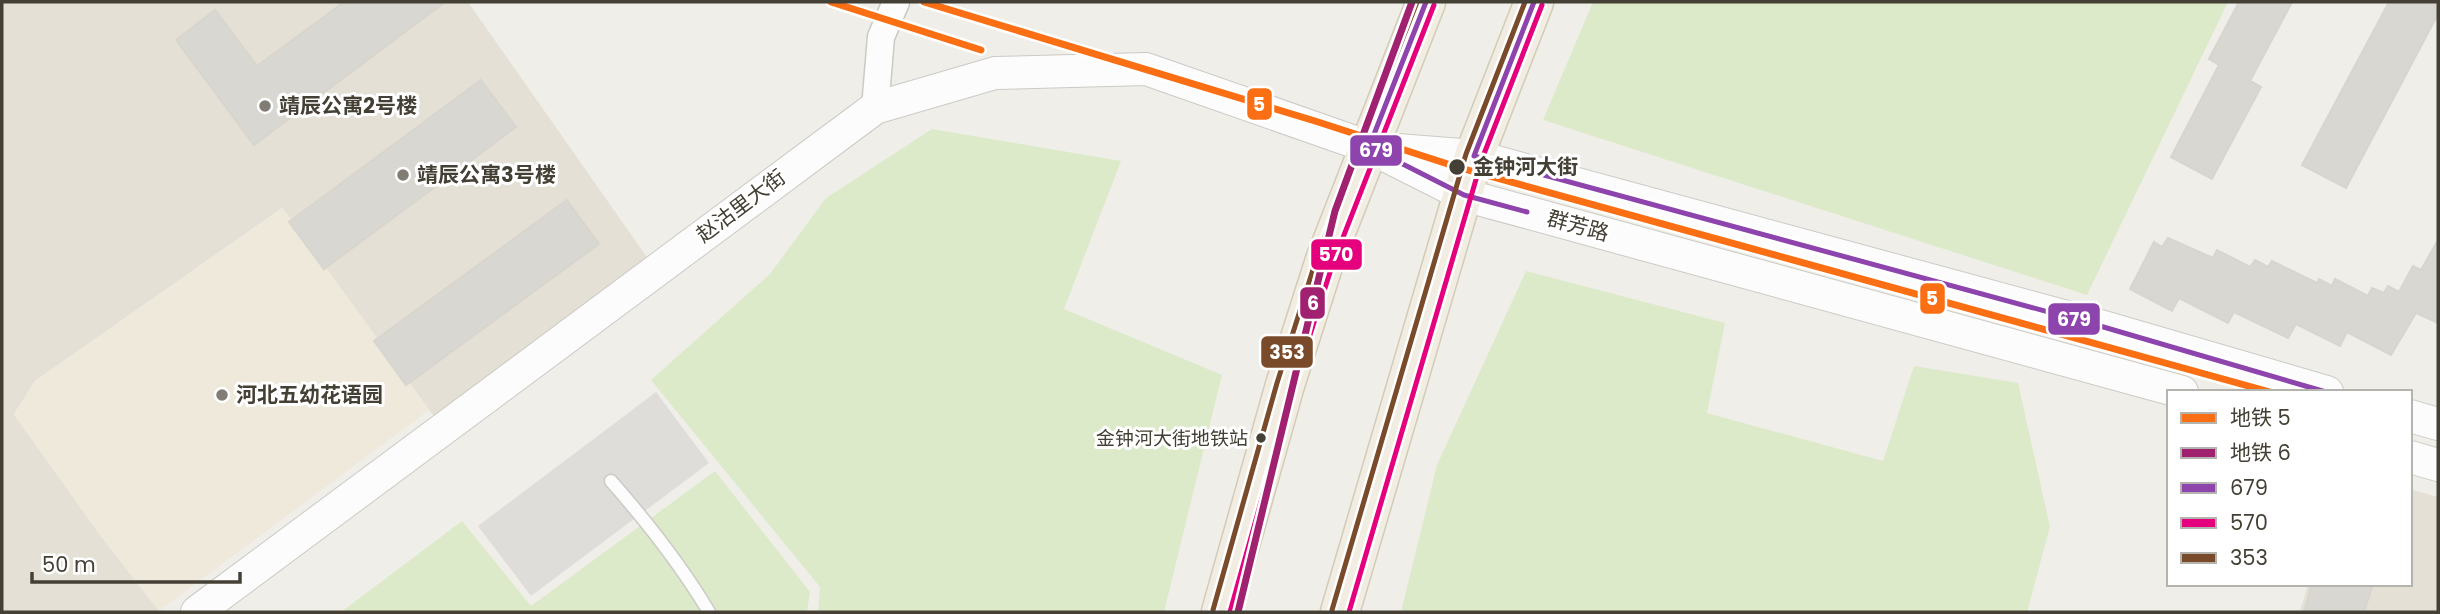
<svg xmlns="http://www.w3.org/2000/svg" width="2440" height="614" viewBox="0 0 2440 614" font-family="Poppins,'Noto Sans SC',sans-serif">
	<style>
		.residential { fill: #e4e0d6 }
		.education { fill: #eee9db }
		.green { fill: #dceac9 }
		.parking { fill: #dfddd9 }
		.building { fill: #d9d7d1; stroke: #d8d5cf; stroke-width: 2 }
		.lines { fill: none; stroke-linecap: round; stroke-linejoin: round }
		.service-casing { stroke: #cccac5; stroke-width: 15 }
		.minor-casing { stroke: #cccac5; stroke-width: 29 }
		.tertiary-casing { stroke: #cccac5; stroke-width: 34 }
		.primary-casing { stroke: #d2cbb6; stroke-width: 41 }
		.service { stroke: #fdfcfc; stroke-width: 12 }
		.minor { stroke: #fdfcfc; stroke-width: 26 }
		.tertiary { stroke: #fdfcfc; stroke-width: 32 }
		.primary { stroke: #f1ede3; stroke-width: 38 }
		.bus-1-casing { stroke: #fff; stroke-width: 10 }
		.bus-2-casing { stroke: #fff; stroke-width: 10 }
		.bus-3-casing { stroke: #fff; stroke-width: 10 }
		.bus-1 { stroke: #8e44ad; stroke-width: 5 }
		.bus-2 { stroke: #e5007d; stroke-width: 5 }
		.bus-3 { stroke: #7a4b2a; stroke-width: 5 }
		.metro-1-casing { stroke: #fff; stroke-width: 12 }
		.metro-2-casing { stroke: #fff; stroke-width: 12 }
		.metro-1 { stroke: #fb6f14; stroke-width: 7 }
		.metro-2 { stroke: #9f216f; stroke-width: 7 }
		.poi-dot { fill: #817d74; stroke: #fff; stroke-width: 2.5 }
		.stop-dot { fill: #454035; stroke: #fff; stroke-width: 2.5 }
		.labels { text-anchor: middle; stroke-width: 6; stroke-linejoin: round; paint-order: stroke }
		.bus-label { font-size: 19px; fill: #454035; stroke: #fff; text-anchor: end }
		.poi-label { font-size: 21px; font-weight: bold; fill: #454035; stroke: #fff; text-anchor: start }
		.stop-label { font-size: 21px; font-weight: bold; fill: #454035; stroke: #fff; text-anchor: start }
		.street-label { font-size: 21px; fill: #454035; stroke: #fff }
		.line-badge { stroke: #fff; stroke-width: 2.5 }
		.badge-label { font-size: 19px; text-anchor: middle; font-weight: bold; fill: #fff }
	</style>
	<rect width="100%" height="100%" fill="#f0eee9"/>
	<!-- residential -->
	<g class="residential">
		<path d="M2,2H468L651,263L438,422L282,208L35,381L14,414L100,535L159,611L2,612Z"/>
		<path d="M2410,489L2438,497V612H2300L2308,584H2410Z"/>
	</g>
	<!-- education -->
	<path class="education" d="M283,208L429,410L159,611L100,535L14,415L35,381Z"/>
	<!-- green -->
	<g class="green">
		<path d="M1593,2H2228L2087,295L1543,120Z"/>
		<path d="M932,129L1121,161L1064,309L1222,375L1164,612H818L820,587L651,380L770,274L826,198Z"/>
		<path d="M1526,271L1725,323L1707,413L1883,461L1914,366L2018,383L2050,527L2027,612H1401L1437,465Z"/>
		<path d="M715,471L810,592L807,612H341L462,521L531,606Z"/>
	</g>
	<!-- parking -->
	<path class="parking" d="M656,392L709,463L531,596L478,526Z"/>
	<!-- building -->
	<g class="building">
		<path d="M344,2H445L254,145L176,40L215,10L257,66Z"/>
		<path d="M2239,2H2292L2250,81L2261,87L2212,179L2171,157L2219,65L2209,59Z"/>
		<path d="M2389,2H2438V14L2346,188L2302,165Z"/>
		<path d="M481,80L516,127L324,269L289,222Z"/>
		<path d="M567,200L599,244L406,385L374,341Z"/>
		<path d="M2168,238L2213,258L2217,250L2250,267L2255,260L2268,267L2272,261L2317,283L2319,279L2332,286L2335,279L2368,296L2372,288L2384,293L2388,286L2399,292L2413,266L2421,270L2438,240V323L2416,313L2391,355L2347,332L2340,346L2296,324L2288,338L2234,312L2228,323L2179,298L2172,311L2130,289L2154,242L2162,247Z"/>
		<path d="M2312,584H2373L2364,612H2304Z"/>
	</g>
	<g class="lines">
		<!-- service casing -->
		<g class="service-casing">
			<path id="service" d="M611,481C647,522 681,565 709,612"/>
		</g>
		<!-- minor casing -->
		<g class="minor-casing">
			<path id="minor" d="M875,108L881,37L896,2"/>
		</g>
		<!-- tertiary casing -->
		<g class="tertiary-casing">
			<g id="tertiary">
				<path d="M1385,149L1474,156L2100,326L2327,392"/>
				<path d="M2410,416L2438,424"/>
				<path d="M2410,457L2438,465"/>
				<path d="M197,612L875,108L995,73L1146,69L1369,147L1464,195L2182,392"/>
			</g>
		</g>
		<!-- primary casing -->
		<g class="primary-casing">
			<g id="primary">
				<path d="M1221,612L1285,385L1325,260L1426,2"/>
				<path d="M1340,612L1474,156L1534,2"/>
			</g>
		</g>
		<!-- service -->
		<use href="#service" class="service"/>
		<!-- minor -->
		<use href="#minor" class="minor"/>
		<!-- tertiary -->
		<use href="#tertiary" class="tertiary"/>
		<!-- primary -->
		<use href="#primary" class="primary"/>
		<!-- bus-1 casing -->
		<g class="bus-1-casing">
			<g id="bus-1">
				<path d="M1426,2L1369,147L1464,195L1527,212"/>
				<path d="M1534,2L1474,156L2100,326L2326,392"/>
			</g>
		</g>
		<!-- bus-2 casing -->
		<g class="bus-2-casing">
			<g id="bus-2">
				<path d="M1230,612L1293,388L1333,263L1434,5"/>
				<path d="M1349,612L1482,159L1542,5"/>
			</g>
		</g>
		<!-- bus-3 casing -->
		<g class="bus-3-casing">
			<g id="bus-3">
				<path d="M1213,610L1277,383L1317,257L1417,2"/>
				<path d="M1332,610L1466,154L1525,2"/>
			</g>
		</g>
		<!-- bus-1 -->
		<use href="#bus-1" class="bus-1"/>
		<!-- bus-2 -->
		<use href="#bus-2" class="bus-2"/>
		<!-- bus-3 -->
		<use href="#bus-3" class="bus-3"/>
		<!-- metro-1 casing -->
		<g class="metro-1-casing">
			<g id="metro-1">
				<path d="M831,2L981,50"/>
				<path d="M924,2L1315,121L1457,167L2270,392"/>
			</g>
		</g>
		<!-- metro-2 casing -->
		<g class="metro-2-casing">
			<path id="metro-2" d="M1238,612L1335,211L1412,2"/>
		</g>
		<!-- metro-1 -->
		<use href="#metro-1" class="metro-1"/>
		<!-- metro-2 -->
		<use href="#metro-2" class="metro-2"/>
	</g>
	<!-- markers -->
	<g class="poi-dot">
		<circle cx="265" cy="106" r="7"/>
		<circle cx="403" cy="175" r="7"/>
		<circle cx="222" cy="395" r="7"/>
	</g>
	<g class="stop-dot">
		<circle cx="1457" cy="167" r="9"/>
		<circle cx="1261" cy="438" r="6"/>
	</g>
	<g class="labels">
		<!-- bus labels -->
		<g class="bus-label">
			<text x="1248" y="445">金钟河大街地铁站</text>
		</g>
		<!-- poi labels -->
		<g class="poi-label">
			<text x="279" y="113">靖辰公寓2号楼</text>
			<text x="417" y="182">靖辰公寓3号楼</text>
			<text x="236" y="402">河北五幼花语园</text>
		</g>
		<!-- stop labels -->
		<g class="stop-label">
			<text x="1473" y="174">金钟河大街</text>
		</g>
		<!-- street labels -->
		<g class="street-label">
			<text transform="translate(741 206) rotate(-37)" y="7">赵沽里大街</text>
			<text transform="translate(1578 226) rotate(15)" y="7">群芳路</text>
		</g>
	</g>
	<g class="line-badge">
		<rect x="1246" y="87" width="27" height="34" rx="7" fill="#fb6f14"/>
		<rect x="1349" y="134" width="54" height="33" rx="7" fill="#8e44ad"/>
		<rect x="1310" y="238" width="53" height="33" rx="7" fill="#e5007d"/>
		<rect x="1919" y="282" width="27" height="33" rx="7" fill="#fb6f14"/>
		<rect x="1299" y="286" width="27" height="34" rx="7" fill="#9f216f"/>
		<rect x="2047" y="302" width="54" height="34" rx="7" fill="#8e44ad"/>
		<rect x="1260" y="335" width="54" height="34" rx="7" fill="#7a4b2a"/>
	</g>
	<g class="badge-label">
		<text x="1259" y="111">5</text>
		<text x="1376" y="157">679</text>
		<text x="1336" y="261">570</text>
		<text x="1932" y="305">5</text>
		<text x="1313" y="310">6</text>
		<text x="2074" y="326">679</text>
		<text x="1287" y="359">353</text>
	</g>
	<!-- border -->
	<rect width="2440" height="614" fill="none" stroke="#454035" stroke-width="7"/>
	<!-- legend -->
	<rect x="2167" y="390" width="245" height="196" fill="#ffffff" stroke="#b5b3ae" stroke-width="2"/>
	<rect x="2181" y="413" width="35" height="10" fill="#fb6f14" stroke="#b5b3ae" stroke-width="2"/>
	<text x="2230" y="425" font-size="21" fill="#454035">地铁 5</text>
	<rect x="2181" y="448" width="35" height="10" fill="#9f216f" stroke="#b5b3ae" stroke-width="2"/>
	<text x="2230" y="460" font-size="21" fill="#454035">地铁 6</text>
	<rect x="2181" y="483" width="35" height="10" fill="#8e44ad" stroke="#b5b3ae" stroke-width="2"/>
	<text x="2230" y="495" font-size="21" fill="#454035">679</text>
	<rect x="2181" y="518" width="35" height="10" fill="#e5007d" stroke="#b5b3ae" stroke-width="2"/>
	<text x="2230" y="530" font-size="21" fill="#454035">570</text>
	<rect x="2181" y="553" width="35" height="10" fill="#7a4b2a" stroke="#b5b3ae" stroke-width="2"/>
	<text x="2230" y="565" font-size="21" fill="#454035">353</text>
	<!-- scale -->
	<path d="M32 572v10h208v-10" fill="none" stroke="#454035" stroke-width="3.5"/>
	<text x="42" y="572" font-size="21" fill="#454035" stroke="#ffffff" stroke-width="5" paint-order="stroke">50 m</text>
</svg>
